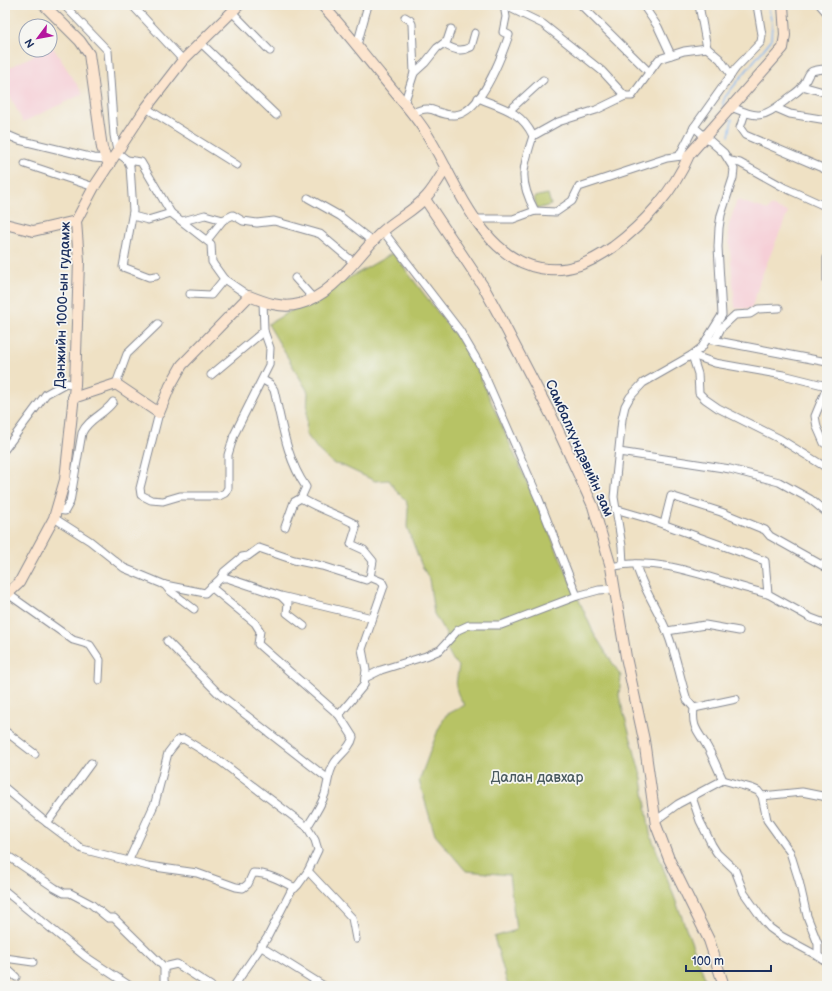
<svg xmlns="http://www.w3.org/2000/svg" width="832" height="991" viewBox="0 0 832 991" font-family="'Balsamiq Sans',sans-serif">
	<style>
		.built { fill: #f6cfd7 }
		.green { fill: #b7c365; stroke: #697962 }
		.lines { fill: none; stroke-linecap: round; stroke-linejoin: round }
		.stream { stroke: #82b5ef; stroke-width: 1.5 }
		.street-casing { stroke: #858891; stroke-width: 9 }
		.secondary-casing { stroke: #858891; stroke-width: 12 }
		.street { stroke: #fff; stroke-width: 7 }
		.secondary { stroke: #fce5cf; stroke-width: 10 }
		.labels { text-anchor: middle; stroke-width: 3.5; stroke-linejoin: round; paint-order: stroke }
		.street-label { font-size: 14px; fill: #1b2f5e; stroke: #f6f6f2 }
		.park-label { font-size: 14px; fill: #4a5b60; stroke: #f6f6f2 }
	</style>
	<rect width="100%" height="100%" fill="#f6f6f2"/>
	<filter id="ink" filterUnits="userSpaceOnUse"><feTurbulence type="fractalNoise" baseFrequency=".025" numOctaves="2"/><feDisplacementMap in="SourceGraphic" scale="8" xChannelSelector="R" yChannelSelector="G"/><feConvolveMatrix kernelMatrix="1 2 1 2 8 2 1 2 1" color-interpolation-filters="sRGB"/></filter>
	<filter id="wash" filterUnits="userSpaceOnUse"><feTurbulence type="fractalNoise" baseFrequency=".012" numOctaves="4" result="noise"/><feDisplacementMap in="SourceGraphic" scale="16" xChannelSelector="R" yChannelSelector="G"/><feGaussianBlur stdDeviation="0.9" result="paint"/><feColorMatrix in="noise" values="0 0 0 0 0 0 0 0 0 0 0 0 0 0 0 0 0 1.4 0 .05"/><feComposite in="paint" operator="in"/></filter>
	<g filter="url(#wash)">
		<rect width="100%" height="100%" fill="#efe1c4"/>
		<!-- built -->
		<g class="built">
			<path d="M52,46L83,94L23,122L5,86V70L44,50H50Z"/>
			<path d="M737,200L768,210L770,206L788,212L760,280L756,295L751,309L735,308L728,228Z"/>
		</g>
		<!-- green -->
		<g class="green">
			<path d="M548,194L551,205L537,209L534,197Z"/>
			<path d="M393,253L471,356L594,634L621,676L619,696L642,779L650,833L708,986H508L494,937L516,930L509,875L466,871L435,835L419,781L438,730L446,715L465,705C453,691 456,683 459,666L452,659L445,646L446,634L434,614L429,579L421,564L407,527L408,509L406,500L398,493L389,480L375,481L341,465L334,464L319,451L306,434L308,392L268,324Z"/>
		</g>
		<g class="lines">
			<!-- stream -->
			<g class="stream">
				<path d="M724,108L723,103L725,97L771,40L772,24L768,5"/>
				<path d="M729,136L732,119"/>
			</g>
		</g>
	</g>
	<g filter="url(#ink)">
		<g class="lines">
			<!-- street casing -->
			<g class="street-casing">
				<g id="street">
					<path d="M64,5L108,51L114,135L116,146L120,150"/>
					<path d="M132,5L183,60"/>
					<path d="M504,5L543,24L602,71L625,96H632L659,59L684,51L707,48L720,59L731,75"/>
					<path d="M581,5L649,72"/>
					<path d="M643,5L658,27L671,55"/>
					<path d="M699,5L707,48"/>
					<path d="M820,5L827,13"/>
					<path d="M232,12L270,51"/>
					<path d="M405,17L410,20L412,24L414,73"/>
					<path d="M200,42L276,115"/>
					<path d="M443,44C453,49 460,53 471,47L475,33"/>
					<path d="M357,45L368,5"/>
					<path d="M802,86L827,93"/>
					<path d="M478,98C503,108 521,111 533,136C523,168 518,179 535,211"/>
					<path d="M404,104L414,73L425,63L437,48L447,41L451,29"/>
					<path d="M731,107C759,118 761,119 785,101C790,96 797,93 802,87C812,73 804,70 827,69"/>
					<path d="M146,108L237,165"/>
					<path d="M776,108L790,114L827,120"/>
					<path d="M510,110L543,80"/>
					<path d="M412,113C435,103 434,115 453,115C480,116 502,55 509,35L503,32L506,17L504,5"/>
					<path d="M745,113L740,128L745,135L827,170"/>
					<path d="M5,134L19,140L94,158L106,159"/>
					<path d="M533,136L558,122L596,110L625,96"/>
					<path d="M118,153L127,160L130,166L133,211L123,267L149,277L156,276"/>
					<path d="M679,156L694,127L736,68L761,42L762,35L757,5"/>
					<path d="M127,160L141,162L171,213L211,244L212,262L214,265L224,279L249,296"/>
					<path d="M731,161L740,163L785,188L827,207"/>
					<path d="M25,164L94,187"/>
					<path d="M308,198L340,216L372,241"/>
					<path d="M133,216L148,220L171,213"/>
					<path d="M477,219H513L535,211L556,212L572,201L579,187L667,158L689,155"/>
					<path d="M183,221L205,215L223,220"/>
					<path d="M383,231L460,331L480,365L538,497L577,596L599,590L614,589"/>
					<path d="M208,239L223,220L233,215L243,221L257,223L274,221L320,234L353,262"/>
					<path d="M827,258V281"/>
					<path d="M295,278L313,298"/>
					<path d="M190,294L211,295L224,279"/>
					<path d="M707,339L827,362"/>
					<path d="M715,340L721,328L735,315L750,314L758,309L779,308"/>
					<path d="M692,355L698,374L699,393L705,399L718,408L780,439L827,468"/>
					<path d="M692,355L715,363L783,375L827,386"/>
					<path d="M211,375L264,331"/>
					<path d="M263,380L270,384L274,390C282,423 286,458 306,487L301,498L294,502L285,527"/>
					<path d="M116,384L127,354L158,324"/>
					<path d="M159,413L140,488L141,495L151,500L163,501L180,496H219L225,493L228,488V455L234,435L269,365L270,348L264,331L263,301"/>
					<path d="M824,443L817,427L815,416L827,387"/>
					<path d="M5,449L46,394L66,383L75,385"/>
					<path d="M619,452L730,469L779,482L810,499L827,513"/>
					<path d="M301,498C318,509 337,514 355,524L356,528L351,544L364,550L373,561L370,577L382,582L384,586L362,649L366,670L364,685L339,715"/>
					<path d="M615,509L646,518L765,561L768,594L811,618L827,624"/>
					<path d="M57,510L65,511L70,502L82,433C88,419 105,414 113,402"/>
					<path d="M54,518L90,541L124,568L165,585L205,593L221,578L224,572L242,557L248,556L259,548L294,560L322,566L366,580L370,577"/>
					<path d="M664,524L671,496L721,512L765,530L770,536L827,568"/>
					<path d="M623,564L622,546L614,497L622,419L625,406L630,397L643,383L692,355L702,347L722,315L718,247L719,228L721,215L733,178L734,169L724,153L694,127"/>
					<path d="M636,564C642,588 658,609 667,632C676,654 680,678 687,700L694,708C692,726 696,729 705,743C712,754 717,768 723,780"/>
					<path d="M611,567C664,554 718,583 768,594"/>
					<path d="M221,578H227L281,596L372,618"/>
					<path d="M165,585L169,590L194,609"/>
					<path d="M211,587L255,623L260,631L258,644L339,715L353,737C351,747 341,754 335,762C328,772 328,783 325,794C321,806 314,816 307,827L315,840L318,850L308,871L298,885L291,891L267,938L234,986"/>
					<path d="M8,594L73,640L90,645L100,660L99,680"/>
					<path d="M282,597L288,603L287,613L304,626"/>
					<path d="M667,631L705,625L739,631"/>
					<path d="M167,641L219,694L327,778"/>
					<path d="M365,678L381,670L426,656L440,650L458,630L469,625H501L577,596"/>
					<path d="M694,708L736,699"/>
					<path d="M5,731L35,754"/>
					<path d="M5,788L42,819L82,849L148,866L197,873L236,887L243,888L248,884L253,873C268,873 282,881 295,888"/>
					<path d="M762,796L802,792L827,797"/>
					<path d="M692,797L700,821L712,845L717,853L735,870L744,893L763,920L770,928L781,936L818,956"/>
					<path d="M655,821L678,804L723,780L751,788L758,791L762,796L767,820L790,852L799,881L807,916L818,944V956L827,962"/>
					<path d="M47,823L91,763"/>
					<path d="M5,854L55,888L64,893H70L91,904L108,918H114L164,967L177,964L211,986"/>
					<path d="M128,862L155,803L168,753L178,740L184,739L220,761L307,827"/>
					<path d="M308,871L352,918L356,939"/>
					<path d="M5,891L86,957L130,986"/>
					<path d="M260,946L324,986"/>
					<path d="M5,958L33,962"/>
					<path d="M5,967L16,977"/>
					<path d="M164,967V981L166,986"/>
				</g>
			</g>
			<!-- secondary casing -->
			<g class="secondary-casing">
				<g id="secondary">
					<path d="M44,5L80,41L89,54L102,148L109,165"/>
					<path d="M322,5C343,27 361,51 380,74C395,93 412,111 425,131C455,177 479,257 540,268C569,273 590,263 613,247C644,224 674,191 689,155L783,48L785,35L783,5"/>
					<path d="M425,199L483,286L500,317L553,419L593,506L611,567L626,657L644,740L656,825L669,859L709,940L724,986"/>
					<path d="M5,224L33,231L76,221"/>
					<path d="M73,398L116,384L159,413L170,386L182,365L249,296C264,302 282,309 299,304C336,294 356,256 382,232C396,219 415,210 427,196C434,188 440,177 446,168"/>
					<path d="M5,596L19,583L54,518L65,480L75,385L79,261L76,221L94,187L146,108L183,60L239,5"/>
				</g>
			</g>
			<!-- street -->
			<use href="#street" class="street"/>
			<!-- secondary -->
			<use href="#secondary" class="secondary"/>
		</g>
	</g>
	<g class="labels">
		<!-- street labels -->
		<g class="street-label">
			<text transform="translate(62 305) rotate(-88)" y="5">Дэнжийн 1000-ын гудамж</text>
			<text transform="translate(580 448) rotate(66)" y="5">Самбалхүндэвийн зам</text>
		</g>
		<!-- park labels -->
		<g class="park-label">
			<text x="537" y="782">Далан давхар</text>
		</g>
	</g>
	<!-- margin -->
	<rect width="832" height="991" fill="none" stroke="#f6f6f2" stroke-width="20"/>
	<!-- north arrow -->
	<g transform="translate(38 38) rotate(238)"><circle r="19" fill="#f6f6f2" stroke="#9ea6b7"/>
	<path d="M0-3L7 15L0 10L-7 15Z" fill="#b5179e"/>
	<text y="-6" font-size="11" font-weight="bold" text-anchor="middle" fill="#1b2f5e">N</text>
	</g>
	<!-- scale -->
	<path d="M686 965v6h85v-6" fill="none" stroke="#1b2f5e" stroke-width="2"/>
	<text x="692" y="965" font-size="12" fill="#1b2f5e" stroke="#f6f6f2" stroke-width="3" paint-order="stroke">100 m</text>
</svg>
